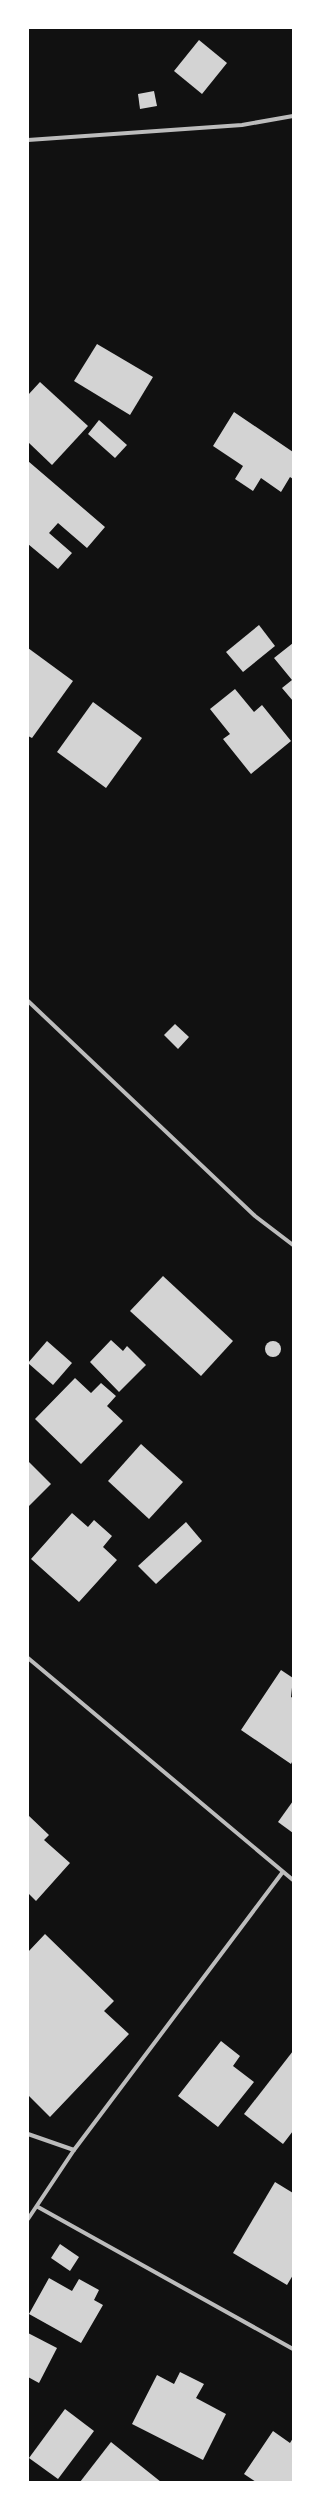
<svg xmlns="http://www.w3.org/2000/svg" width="321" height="2510" viewBox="0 0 321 2510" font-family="'Fira Sans Condensed',sans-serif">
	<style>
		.building { fill: #d3d3d3 }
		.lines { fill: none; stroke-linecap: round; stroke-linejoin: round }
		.minor { stroke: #bcbcbc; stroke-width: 4 }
	</style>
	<rect width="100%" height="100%" fill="#111"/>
	<!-- building -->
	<g class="building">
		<path d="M199,40L227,63L202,94L174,71Z"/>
		<path d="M154,91L157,106L140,109L138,94Z"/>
		<path d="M97,344L153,377L130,415L74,381Z"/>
		<path d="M40,382L88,426L52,465L28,442V395Z"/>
		<path d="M234,412L293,452V479L290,477L281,492L261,478L253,491L235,479L243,466L213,446Z"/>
		<path d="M99,420L127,445L115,458L88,434Z"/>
		<path d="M28,461L105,527L87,548L58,523L49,533L72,553L58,569L28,544Z"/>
		<path d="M259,625L275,646L243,672L226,652Z"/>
		<path d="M293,643V701L282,688L292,680L274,658Z"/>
		<path d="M28,648L73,681L32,738L28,736Z"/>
		<path d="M235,689L254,712L262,705L291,741L251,774L223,739L230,734L210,709Z"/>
		<path d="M93,702L142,738L106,788L57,752Z"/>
		<path d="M175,1024L189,1037L178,1049L164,1035Z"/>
		<path d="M163,1276L233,1341L201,1376L130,1311Z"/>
		<path d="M111,1340L123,1351L127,1346L146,1365L119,1392L90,1362Z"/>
		<circle cx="273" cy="1349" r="8"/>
		<path d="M47,1341L72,1363L53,1385L28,1363Z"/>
		<path d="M75,1378L91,1393L101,1383L116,1396L107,1406L123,1421L81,1464L35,1419Z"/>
		<path d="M141,1444L183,1482L149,1519L108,1481Z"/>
		<path d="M28,1461L51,1484L28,1507Z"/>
		<path d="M72,1513L88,1527L94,1520L112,1536L103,1547L117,1560L79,1602L31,1559Z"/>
		<path d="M186,1522L202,1541L156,1584L138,1566Z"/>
		<path d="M281,1670L293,1678L291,1697L293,1698V1760L291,1764L241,1730Z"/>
		<path d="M293,1801V1833L278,1822Z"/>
		<path d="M28,1815L49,1835L44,1840L70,1863L36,1901L28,1893Z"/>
		<path d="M45,1934L114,2001L104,2011L129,2034L50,2117L28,2095V1952Z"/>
		<path d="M221,2041L240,2056L233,2066L254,2082L218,2127L178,2096Z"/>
		<path d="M293,2051V2131L283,2144L244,2114Z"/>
		<path d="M275,2182L293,2193V2275L287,2285L233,2253Z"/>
		<path d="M60,2244L79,2257L70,2271L51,2258Z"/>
		<path d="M49,2278L72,2291L79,2279L99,2290L94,2300L103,2305L81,2343L29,2314Z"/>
		<path d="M28,2333L57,2348L39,2383L28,2377Z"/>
		<path d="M180,2372L204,2384L196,2398L226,2414L203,2460L132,2424L157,2375L174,2384Z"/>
		<path d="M65,2409L94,2431L58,2479L29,2458Z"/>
		<path d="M273,2431L290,2443L293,2438V2482H256L244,2474Z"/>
		<path d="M111,2442L161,2482H80Z"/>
	</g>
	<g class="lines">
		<!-- minor -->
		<g class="minor">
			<path d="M28,140L242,125L293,116"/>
			<path d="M28,1001L255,1216L293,1245"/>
			<path d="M28,1658L293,1880"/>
			<path d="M28,2134L74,2150"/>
			<path d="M38,2207L293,2349"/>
			<path d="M28,2219L74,2150L282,1873"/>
		</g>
	</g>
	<!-- border -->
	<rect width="321" height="2510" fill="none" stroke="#ffffff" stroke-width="58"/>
</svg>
